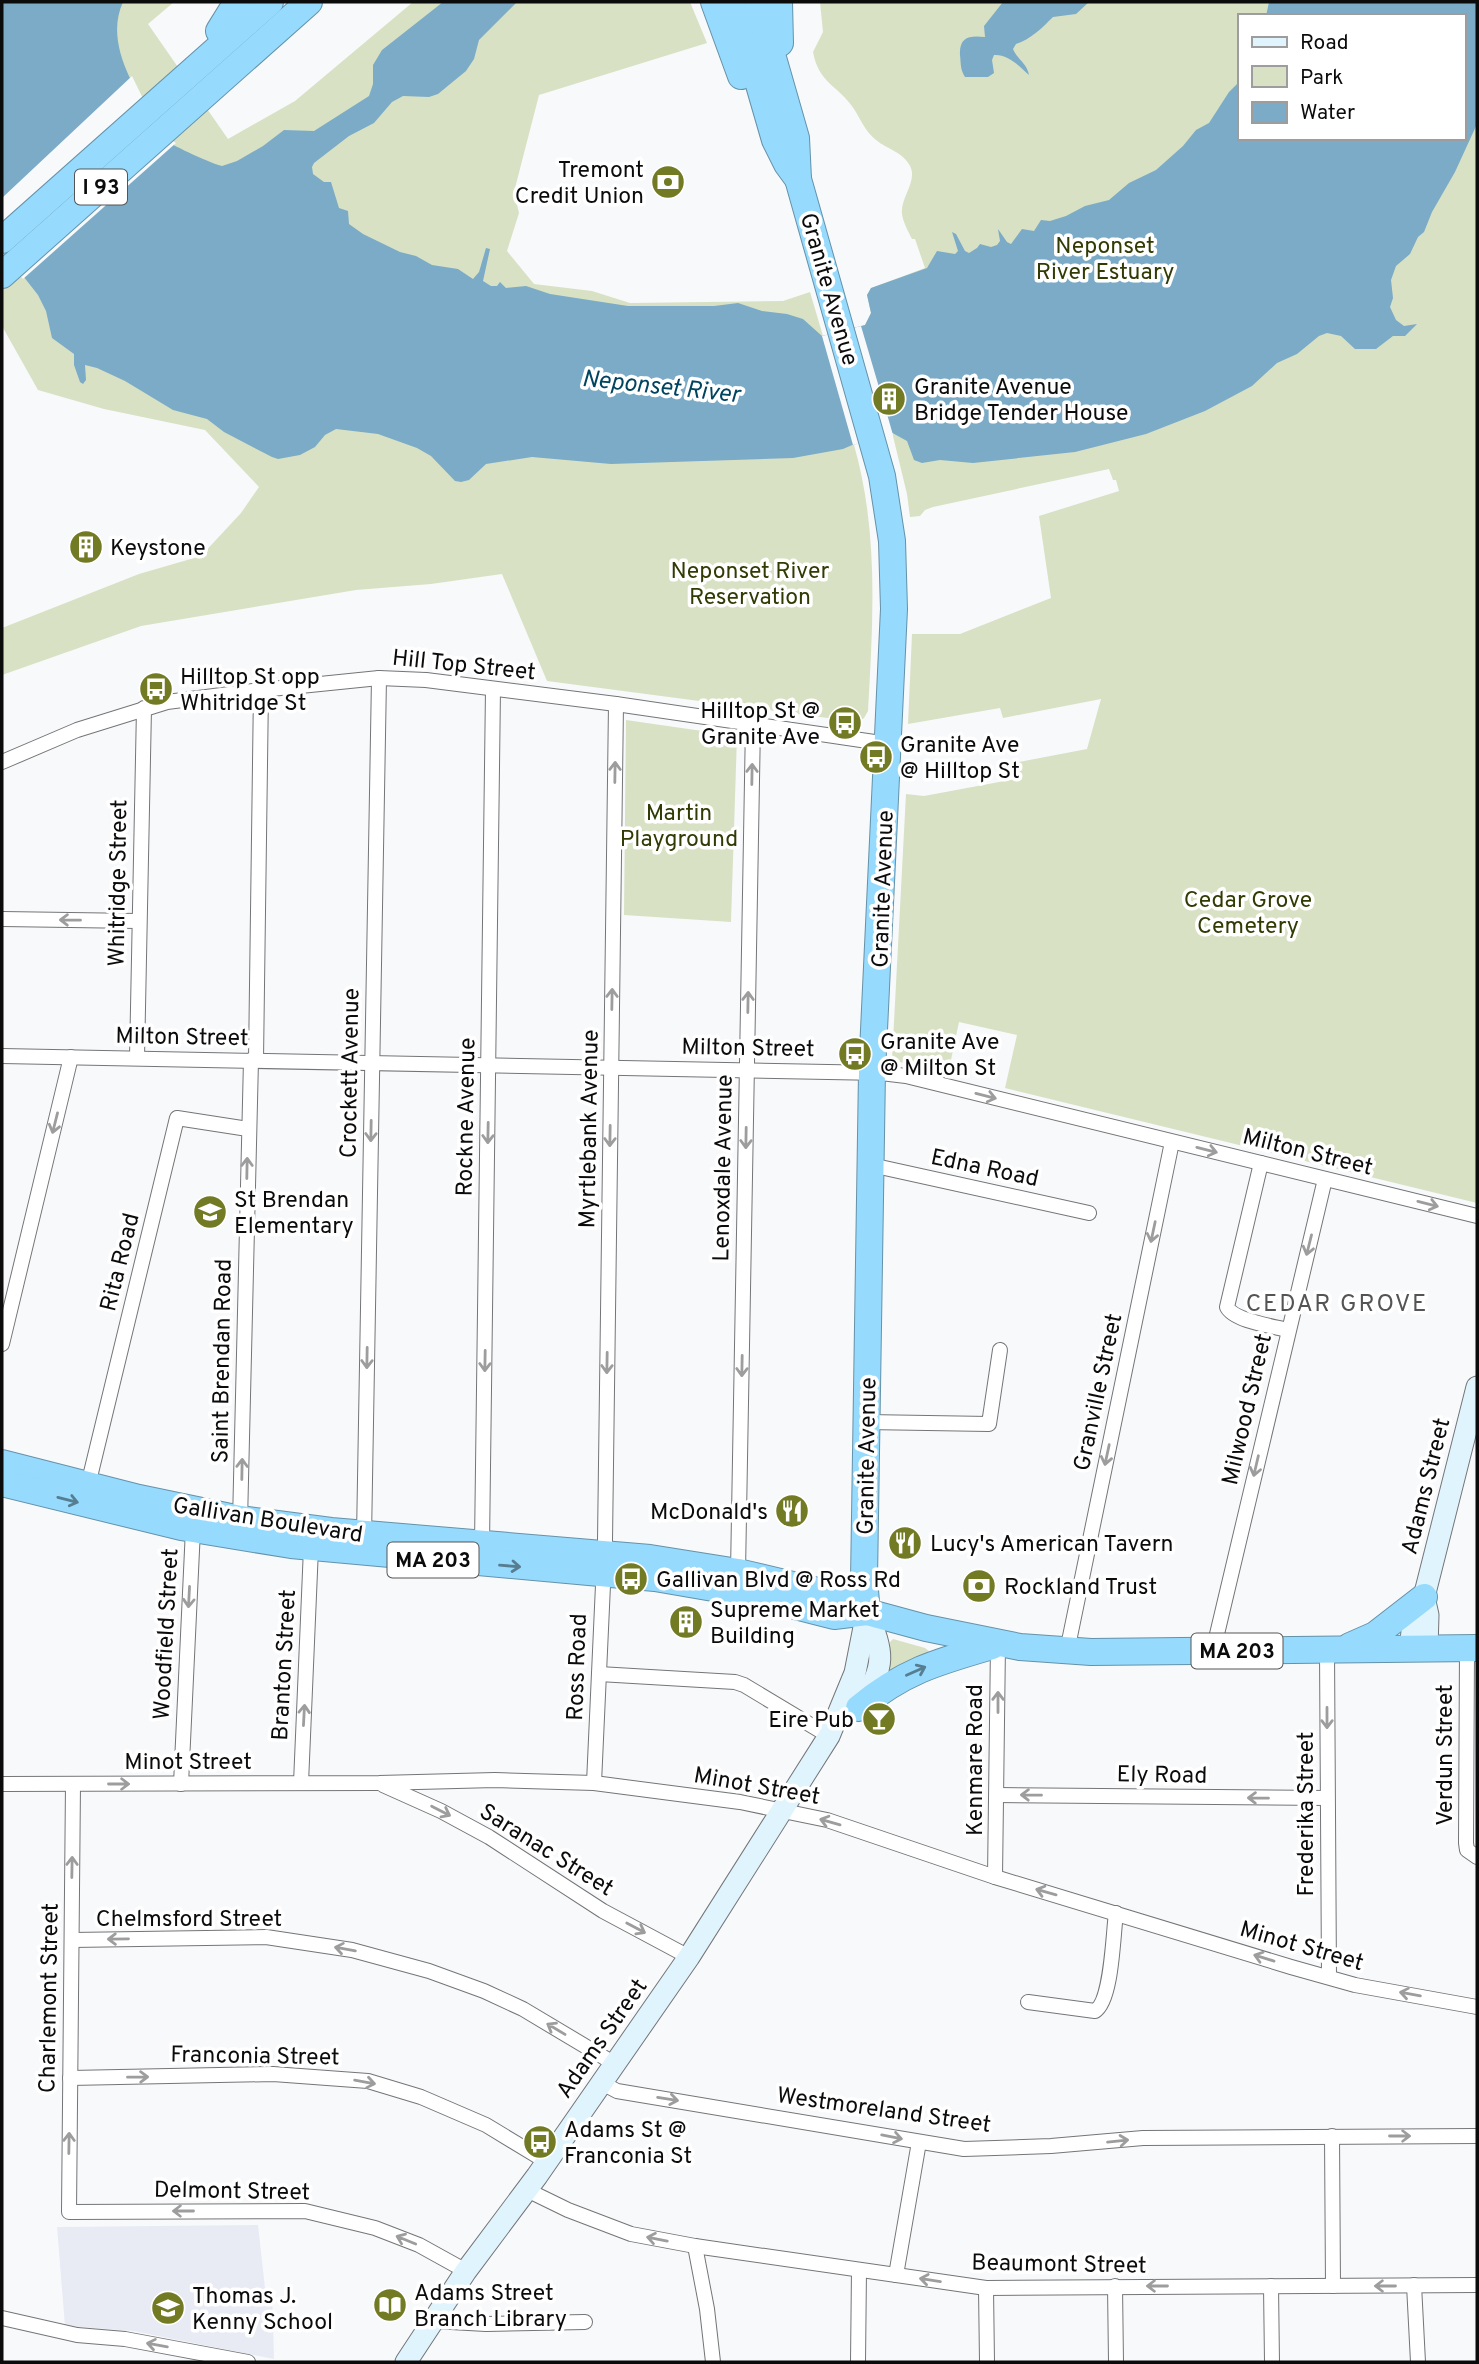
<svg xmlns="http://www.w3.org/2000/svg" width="1479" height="2364" viewBox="0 0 1479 2364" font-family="Overpass,sans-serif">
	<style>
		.built { fill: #e8ebf4 }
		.green { fill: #d8e1c4; fill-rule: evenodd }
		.water { fill: #7babc7 }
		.pier { fill: #f8f9fb }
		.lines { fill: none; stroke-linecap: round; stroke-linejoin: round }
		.street-casing { stroke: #747577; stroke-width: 16 }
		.secondary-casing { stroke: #747577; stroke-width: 23 }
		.highway-casing { stroke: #6592a9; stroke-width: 28 }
		.street { stroke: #fff; stroke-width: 14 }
		.secondary { stroke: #e0f4fe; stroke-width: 21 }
		.highway { stroke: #96dafd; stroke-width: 26 }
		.oneway { stroke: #9d9d9e }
		.oneway2 { stroke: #577d91 }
		.labels { text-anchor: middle; stroke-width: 7; stroke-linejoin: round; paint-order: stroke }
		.shield { fill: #fff; stroke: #545455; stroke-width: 2 }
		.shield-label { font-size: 21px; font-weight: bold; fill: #0b0b0c }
		.poi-label { font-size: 23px; fill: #0b0b0c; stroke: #fff; text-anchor: start }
		.park-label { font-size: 23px; fill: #313b03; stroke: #fff }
		.street-label { font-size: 23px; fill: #0b0b0c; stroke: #fff }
		.water-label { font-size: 24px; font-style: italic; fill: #00445f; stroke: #fff }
		.neighbourhood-label { font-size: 24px; letter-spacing: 2px; fill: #545456; stroke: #fff }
	</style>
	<rect width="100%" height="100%" fill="#f8f9fb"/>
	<!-- built -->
	<path class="built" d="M258,2225L265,2288L272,2290L274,2359L133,2331L65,2326L57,2227Z"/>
	<!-- green -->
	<g class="green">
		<path d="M2,2H174L148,24L228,139L295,101L413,2H690L707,43L539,95L514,192L519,213L507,251L534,284L592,291L630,303L783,301L810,292L823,336L865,325L871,313L867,295L871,288L925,268L915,239H912C908,231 903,222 902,214C900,198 918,181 910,166C903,152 887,149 876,140C865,131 861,120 854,109C838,85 819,84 813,52L823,32L820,2H1477V1203L1005,1088L1017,1035L959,1022L948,1074L892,1060L906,794L924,796L1020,778L1019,762L1087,749L1101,699L1003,718L1000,708L908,724L912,634H960L1051,598L1039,516L1119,491L1116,480H1113L1109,469L933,507L925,510L920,516L910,517L907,494L892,432L887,430L854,445C879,533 873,621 868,711L864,718L858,722L547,681L502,574L431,584L356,590L141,626L2,675V628L139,574L201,556L241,513L259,487L205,430L104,409L38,390L2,326ZM1239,16H1463V138H1239Z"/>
		<path d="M626,720L737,736L731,922L624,915Z"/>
		<path d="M893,1639L925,1648L930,1652L888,1672L890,1642Z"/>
	</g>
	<!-- water -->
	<g class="water">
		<path d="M2,2H123C105,41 132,85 153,118C157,125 161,135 167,141C171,145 215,165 222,166L237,161L263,146L284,130L314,131L369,96L373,84V65L382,50L443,2H517L479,40L474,59L466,71L438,94L429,97L403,96L392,102L374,123L349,136L314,163L312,167L313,174L324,182H331L339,208L348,211L349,224L363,234L400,252L416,256L432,265L458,269L473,279L479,272L486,248L490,249L483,281L491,286H497L500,282L506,288L526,286L550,294L628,306H714L738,303L762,311L787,314L803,319L822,336L865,325L871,313L867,295L871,288L927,268L937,251L955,254L958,251L952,232L956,234L965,251L969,253L977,248L980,244L991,247L997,245L1000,241L998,229L1007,242L1011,244L1022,229L1034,231L1041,220L1050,221L1066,216L1085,206L1109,200L1129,183L1156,170L1183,146L1196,130L1209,123L1229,92L1239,82V138H1463V16H1266L1269,2H1477V124L1455,172L1432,212L1424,232L1418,237L1410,254L1396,266L1391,280L1393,298L1390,307L1396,320L1404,326L1417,324L1405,336H1393L1376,349H1355L1341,336L1327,333L1319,336L1297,354L1277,363L1252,386L1205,411L1146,434L1075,452L973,463L940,460L922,463L914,460L907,441L887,430L843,449L793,458L611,464L532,457L486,464L469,480L461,482L455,481L431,456L417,448L378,434L336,429L325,435L315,447L300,455L278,459L272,457L224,432L207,419L173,410L125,381L97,368L85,365L86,380L83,384L80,382L74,365V354L52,338L46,311L38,295L2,249Z"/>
		<path d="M1003,2H1089L1076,14L1053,17C1043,27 1030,40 1016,44L1013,49C1017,59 1027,63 1029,75C1019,66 1008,54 994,55L992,60L994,73L988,77H965C960,69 961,64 960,55C959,37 969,35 985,37L984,26Z"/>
	</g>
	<!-- pier -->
	<g class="pier">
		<path d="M132,76L154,121L170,139L176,143L23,279L2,254V198Z"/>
		<path d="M861,326L881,394L893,391L897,403L885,407L893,435L883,434L853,445L822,336Z"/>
	</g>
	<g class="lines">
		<!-- street casing -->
		<g class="street-casing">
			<g id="street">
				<path d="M2,762L77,730L167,702L261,690L379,678L426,680L616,704L888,744"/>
				<path d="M2,919L138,921"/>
				<path d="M2,1056L881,1073L906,1076L1477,1216"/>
				<path d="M137,1058L144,708"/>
				<path d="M256,1060L261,690"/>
				<path d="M1261,1163L1227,1307C1234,1321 1272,1326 1288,1330"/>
				<path d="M871,1165L1089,1213"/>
				<path d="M2,1344L71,1057"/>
				<path d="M866,1422L989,1424L1000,1350"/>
				<path d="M88,1485L177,1118L248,1129"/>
				<path d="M240,1522L251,1060"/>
				<path d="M364,1537L379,678"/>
				<path d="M482,1545L493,689"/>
				<path d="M738,1572L753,724"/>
				<path d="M1467,1649L1466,1843L1467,1850L1477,1857"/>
				<path d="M1327,1650L1329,1977"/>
				<path d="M1067,1651L1172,1142"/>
				<path d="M1213,1651L1325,1179"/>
				<path d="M599,1674L735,1682L744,1685L829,1736"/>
				<path d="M301,1783L311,1548"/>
				<path d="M594,1783L605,1541L616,704"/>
				<path d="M2,1784L379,1783L495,1780L594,1783L740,1802L827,1820L995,1877L1291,1967L1355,1985L1477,2007"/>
				<path d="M73,1784L69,2212L305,2211L375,2228L419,2245L466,2271"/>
				<path d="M181,1784L193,1529"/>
				<path d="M383,1785L441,1811L489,1837L603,1911L689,1957"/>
				<path d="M997,1795L1327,1798"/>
				<path d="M995,1877L998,1644"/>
				<path d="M72,1940L266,1937L352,1950L429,1971L484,1991L523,2009L615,2064"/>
				<path d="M1028,2002L1095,2011C1112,2001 1113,1934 1116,1913"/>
				<path d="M70,2078L273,2074L368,2081L421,2097L486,2125L547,2162"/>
				<path d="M602,2083L617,2091L964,2149L1051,2146L1143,2138L1477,2136"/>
				<path d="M1332,2136L1333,2286"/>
				<path d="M527,2190L568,2210L631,2234L695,2246L986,2288L1477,2285"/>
				<path d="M695,2246L707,2309L713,2362"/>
				<path d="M896,2275L919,2142"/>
				<path d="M1414,2285L1418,2362"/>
				<path d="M1115,2286L1116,2362"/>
				<path d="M1271,2286L1272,2362"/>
				<path d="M986,2288L987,2362"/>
				<path d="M2,2318L77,2335L125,2339L248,2362"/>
				<path d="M433,2321L486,2324L585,2322"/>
				<path d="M858,2362L859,2270"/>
			</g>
		</g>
		<!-- secondary casing -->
		<g class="secondary-casing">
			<g id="secondary">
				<path d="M1424,1597L1428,1615L1427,1649"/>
				<path d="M1410,1650L1414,1613L1424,1597L1477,1387"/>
				<path d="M861,1704C886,1664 884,1655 867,1612"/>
				<path d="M406,2362L466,2271L537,2176L689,1957L829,1736L855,1673L867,1612"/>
			</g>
		</g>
		<!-- highway casing -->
		<g class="highway-casing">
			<g id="highway">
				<path d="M714,2L741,76"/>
				<path d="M735,2L775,140L787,164L798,179"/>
				<path d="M757,2L796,138L798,179L882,476L892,541L894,609L872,1072L864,1580L867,1612"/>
				<path d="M779,2L780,43"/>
				<path d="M219,31L237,2"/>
				<path d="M2,240L270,2"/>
				<path d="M2,275L309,2"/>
				<path d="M2,1463L139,1498L240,1519L331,1531L650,1558L738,1572L835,1595L867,1612L926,1628L1020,1647L1091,1652L1477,1648"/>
				<path d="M2,1483L181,1527L291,1545L655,1578L748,1594L834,1616L867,1612"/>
				<path d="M1350,1646L1375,1635L1424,1597"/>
				<path d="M859,1708C904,1671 937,1662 992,1646"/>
			</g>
		</g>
		<!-- street -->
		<use href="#street" class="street"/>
		<!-- secondary -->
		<use href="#secondary" class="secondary"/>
		<!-- highway -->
		<use href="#highway" class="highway"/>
	</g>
	<!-- one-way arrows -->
	<defs><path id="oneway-shaft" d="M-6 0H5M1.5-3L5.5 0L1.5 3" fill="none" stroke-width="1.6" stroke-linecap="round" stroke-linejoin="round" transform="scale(1.75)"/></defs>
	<g class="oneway">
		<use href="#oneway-shaft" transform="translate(615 772) rotate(-89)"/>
		<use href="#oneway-shaft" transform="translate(752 774) rotate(-89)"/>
		<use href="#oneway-shaft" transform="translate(70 920) rotate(-179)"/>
		<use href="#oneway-shaft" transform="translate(612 999) rotate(-89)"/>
		<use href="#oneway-shaft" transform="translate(748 1002) rotate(-89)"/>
		<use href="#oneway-shaft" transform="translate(986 1096) rotate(14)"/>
		<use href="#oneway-shaft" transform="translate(55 1123) rotate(104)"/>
		<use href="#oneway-shaft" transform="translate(371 1131) rotate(91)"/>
		<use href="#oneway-shaft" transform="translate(488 1133) rotate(91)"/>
		<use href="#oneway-shaft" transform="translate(610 1136) rotate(91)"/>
		<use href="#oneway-shaft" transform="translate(746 1138) rotate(91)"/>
		<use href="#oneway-shaft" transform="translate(1207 1150) rotate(14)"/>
		<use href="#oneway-shaft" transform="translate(247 1168) rotate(-89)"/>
		<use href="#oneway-shaft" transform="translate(1428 1204) rotate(14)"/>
		<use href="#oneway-shaft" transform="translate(1153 1232) rotate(102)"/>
		<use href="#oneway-shaft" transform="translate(1309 1245) rotate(104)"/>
		<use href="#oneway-shaft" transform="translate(367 1358) rotate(91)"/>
		<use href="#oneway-shaft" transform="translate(485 1361) rotate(91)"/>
		<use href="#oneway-shaft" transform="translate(607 1363) rotate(91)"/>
		<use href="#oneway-shaft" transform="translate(742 1366) rotate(91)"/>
		<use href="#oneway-shaft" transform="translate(1107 1455) rotate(102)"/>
		<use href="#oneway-shaft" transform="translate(1256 1466) rotate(103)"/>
		<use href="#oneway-shaft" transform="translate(242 1469) rotate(-89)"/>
		<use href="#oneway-shaft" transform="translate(189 1597) rotate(93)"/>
		<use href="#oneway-shaft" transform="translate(998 1702) rotate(-90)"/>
		<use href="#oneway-shaft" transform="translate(304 1715) rotate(-87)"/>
		<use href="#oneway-shaft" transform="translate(1327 1718) rotate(90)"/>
		<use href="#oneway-shaft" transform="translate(119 1784)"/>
		<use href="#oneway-shaft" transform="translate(1031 1795) rotate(-179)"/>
		<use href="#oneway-shaft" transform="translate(1258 1798) rotate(-179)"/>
		<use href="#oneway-shaft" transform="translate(441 1811) rotate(27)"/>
		<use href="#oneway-shaft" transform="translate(830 1822) rotate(-164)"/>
		<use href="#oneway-shaft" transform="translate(72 1867) rotate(-89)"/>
		<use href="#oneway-shaft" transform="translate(1046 1892) rotate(-164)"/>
		<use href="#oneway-shaft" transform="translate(636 1928) rotate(28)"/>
		<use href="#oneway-shaft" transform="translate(118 1939) rotate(179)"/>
		<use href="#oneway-shaft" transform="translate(345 1949) rotate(-170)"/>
		<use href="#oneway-shaft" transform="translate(1264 1958) rotate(-163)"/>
		<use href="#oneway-shaft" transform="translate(1410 1994) rotate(-170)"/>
		<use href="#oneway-shaft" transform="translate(556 2029) rotate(-149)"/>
		<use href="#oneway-shaft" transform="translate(138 2077) rotate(-1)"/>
		<use href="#oneway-shaft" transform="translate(365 2082) rotate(10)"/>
		<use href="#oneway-shaft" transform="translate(668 2099) rotate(9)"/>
		<use href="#oneway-shaft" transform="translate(1400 2136)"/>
		<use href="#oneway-shaft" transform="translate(892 2137) rotate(11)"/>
		<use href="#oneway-shaft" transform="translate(1118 2141) rotate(-6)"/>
		<use href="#oneway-shaft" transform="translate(69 2143) rotate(-89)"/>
		<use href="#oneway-shaft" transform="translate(183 2211) rotate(180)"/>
		<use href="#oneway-shaft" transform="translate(657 2239) rotate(-169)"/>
		<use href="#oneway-shaft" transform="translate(406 2240) rotate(-158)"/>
		<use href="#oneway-shaft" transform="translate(930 2280) rotate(-171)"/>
		<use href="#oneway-shaft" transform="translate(1157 2286) rotate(180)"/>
		<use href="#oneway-shaft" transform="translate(1385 2286) rotate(180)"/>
		<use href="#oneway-shaft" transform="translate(157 2345) rotate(-170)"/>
	</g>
	<g class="oneway2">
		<use href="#oneway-shaft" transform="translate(68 1500) rotate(14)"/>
		<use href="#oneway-shaft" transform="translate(510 1566) rotate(5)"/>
		<use href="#oneway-shaft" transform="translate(916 1671) rotate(-24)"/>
	</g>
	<!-- icons -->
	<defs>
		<g id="bank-disc" transform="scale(1.75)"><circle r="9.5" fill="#727a24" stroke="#fff"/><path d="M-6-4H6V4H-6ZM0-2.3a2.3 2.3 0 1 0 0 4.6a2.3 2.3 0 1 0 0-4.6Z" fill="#fff"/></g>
		<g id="building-disc" transform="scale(1.75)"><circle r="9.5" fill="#727a24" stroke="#fff"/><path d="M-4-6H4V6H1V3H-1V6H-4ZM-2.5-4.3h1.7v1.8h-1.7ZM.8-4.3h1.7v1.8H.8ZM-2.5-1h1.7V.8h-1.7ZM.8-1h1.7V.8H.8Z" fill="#fff"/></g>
		<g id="bus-disc" transform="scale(1.75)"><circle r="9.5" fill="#727a24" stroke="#fff"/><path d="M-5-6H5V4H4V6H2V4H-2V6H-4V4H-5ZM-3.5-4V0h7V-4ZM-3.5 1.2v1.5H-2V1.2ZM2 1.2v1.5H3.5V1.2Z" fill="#fff"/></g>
		<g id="school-disc" transform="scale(1.75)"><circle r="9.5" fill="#727a24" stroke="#fff"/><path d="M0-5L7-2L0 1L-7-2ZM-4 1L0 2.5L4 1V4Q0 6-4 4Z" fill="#fff"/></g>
		<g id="restaurant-disc" transform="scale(1.75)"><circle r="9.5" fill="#727a24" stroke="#fff"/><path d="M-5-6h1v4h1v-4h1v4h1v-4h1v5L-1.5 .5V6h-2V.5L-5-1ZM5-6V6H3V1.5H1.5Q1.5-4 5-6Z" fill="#fff"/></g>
		<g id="bar-disc" transform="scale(1.75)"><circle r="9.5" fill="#727a24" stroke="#fff"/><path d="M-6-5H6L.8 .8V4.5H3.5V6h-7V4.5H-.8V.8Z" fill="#fff"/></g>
		<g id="library-disc" transform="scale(1.75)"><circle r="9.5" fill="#727a24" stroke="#fff"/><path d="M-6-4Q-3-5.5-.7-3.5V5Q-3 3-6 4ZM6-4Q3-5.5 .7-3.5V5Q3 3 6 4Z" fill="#fff"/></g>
	</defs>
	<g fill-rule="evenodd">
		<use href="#bank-disc" x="668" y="182"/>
		<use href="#building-disc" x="889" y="399"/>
		<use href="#building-disc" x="86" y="547"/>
		<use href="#bus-disc" x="156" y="689"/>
		<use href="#bus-disc" x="845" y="723"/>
		<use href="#bus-disc" x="876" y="757"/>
		<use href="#bus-disc" x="855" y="1054"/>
		<use href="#school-disc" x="210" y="1212"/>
		<use href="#restaurant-disc" x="792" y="1511"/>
		<use href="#restaurant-disc" x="905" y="1543"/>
		<use href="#bus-disc" x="631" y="1579"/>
		<use href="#bank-disc" x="979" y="1586"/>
		<use href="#building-disc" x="686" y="1622"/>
		<use href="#bar-disc" x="879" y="1719"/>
		<use href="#bus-disc" x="540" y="2142"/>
		<use href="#library-disc" x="390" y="2305"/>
		<use href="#school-disc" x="168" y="2308"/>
	</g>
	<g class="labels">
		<!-- shield labels -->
		<g class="shield">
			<rect x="75" y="169.5" width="52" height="35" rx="5"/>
			<rect x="387.5" y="1542.5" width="91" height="35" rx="5"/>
			<rect x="1191.5" y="1633.5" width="91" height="35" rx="5"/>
		</g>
		<g class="shield-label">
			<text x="101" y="194">I 93</text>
			<text x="433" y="1567">MA 203</text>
			<text x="1237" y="1658">MA 203</text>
		</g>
		<!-- poi labels -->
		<g class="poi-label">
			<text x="644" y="177" text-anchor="end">Tremont<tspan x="644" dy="26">Credit Union</tspan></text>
			<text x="914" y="394">Granite Avenue<tspan x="914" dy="26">Bridge Tender House</tspan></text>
			<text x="110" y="555">Keystone</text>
			<text x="180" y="684">Hilltop St opp<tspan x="180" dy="26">Whitridge St</tspan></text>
			<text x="820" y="718" text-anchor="end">Hilltop St @<tspan x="820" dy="26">Granite Ave</tspan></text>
			<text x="900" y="752">Granite Ave<tspan x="900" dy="26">@ Hilltop St</tspan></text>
			<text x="880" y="1049">Granite Ave<tspan x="880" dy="26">@ Milton St</tspan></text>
			<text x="234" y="1207">St Brendan<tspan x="234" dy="26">Elementary</tspan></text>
			<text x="768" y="1519" text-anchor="end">McDonald's</text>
			<text x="930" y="1551">Lucy's American Tavern</text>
			<text x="656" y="1587">Gallivan Blvd @ Ross Rd</text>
			<text x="1004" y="1594">Rockland Trust</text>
			<text x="710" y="1617">Supreme Market<tspan x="710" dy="26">Building</tspan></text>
			<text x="854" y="1727" text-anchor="end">Eire Pub</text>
			<text x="564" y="2137">Adams St @<tspan x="564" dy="26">Franconia St</tspan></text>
			<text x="414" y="2300">Adams Street<tspan x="414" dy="26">Branch Library</tspan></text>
			<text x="192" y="2303">Thomas J.<tspan x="192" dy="26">Kenny School</tspan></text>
		</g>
		<!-- park labels -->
		<g class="park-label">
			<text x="1105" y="253">Neponset<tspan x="1105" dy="26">River Estuary</tspan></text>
			<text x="750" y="578">Neponset River<tspan x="750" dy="26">Reservation</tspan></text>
			<text x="679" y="820">Martin<tspan x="679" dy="26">Playground</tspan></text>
			<text x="1248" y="907">Cedar Grove<tspan x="1248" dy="26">Cemetery</tspan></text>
		</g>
		<!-- street labels -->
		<g class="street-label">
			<text transform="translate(830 289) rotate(74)" y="8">Granite Avenue</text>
			<text transform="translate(464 664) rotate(6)" y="8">Hill Top Street</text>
			<text transform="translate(117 883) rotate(-89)" y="8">Whitridge Street</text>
			<text transform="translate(882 889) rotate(-88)" y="8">Granite Avenue</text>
			<text transform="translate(182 1036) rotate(1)" y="8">Milton Street</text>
			<text transform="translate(748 1047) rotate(1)" y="8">Milton Street</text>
			<text transform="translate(349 1073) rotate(-89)" y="8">Crockett Avenue</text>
			<text transform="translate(465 1117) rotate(-89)" y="8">Rockne Avenue</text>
			<text transform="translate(588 1129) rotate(-89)" y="8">Myrtlebank Avenue</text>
			<text transform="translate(1308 1151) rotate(14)" y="8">Milton Street</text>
			<text transform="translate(985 1167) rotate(12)" y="8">Edna Road</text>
			<text transform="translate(722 1168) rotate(-89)" y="8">Lenoxdale Avenue</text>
			<text transform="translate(119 1262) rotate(-76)" y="8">Rita Road</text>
			<text transform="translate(221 1361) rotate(-89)" y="8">Saint Brendan Road</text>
			<text transform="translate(1097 1392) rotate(-78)" y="8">Granville Street</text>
			<text transform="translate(1246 1409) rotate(-77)" y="8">Milwood Street</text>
			<text transform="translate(866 1456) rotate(-89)" y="8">Granite Avenue</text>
			<text transform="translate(1425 1486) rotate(-76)" y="8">Adams Street</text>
			<text transform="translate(268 1519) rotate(9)" y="8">Gallivan Boulevard</text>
			<text transform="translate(165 1634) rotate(-87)" y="8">Woodfield Street</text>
			<text transform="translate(283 1665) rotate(-87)" y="8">Branton Street</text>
			<text transform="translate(576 1667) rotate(-88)" y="8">Ross Road</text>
			<text transform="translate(1444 1755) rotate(-90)" y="8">Verdun Street</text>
			<text transform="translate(974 1760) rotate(-90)" y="8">Kenmare Road</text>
			<text x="188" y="1769">Minot Street</text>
			<text transform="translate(1162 1774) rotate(1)" y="8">Ely Road</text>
			<text transform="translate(757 1785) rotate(10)" y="8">Minot Street</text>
			<text transform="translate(1305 1814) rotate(-90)" y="8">Frederika Street</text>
			<text transform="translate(547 1849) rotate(32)" y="8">Saranac Street</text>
			<text x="189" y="1926">Chelmsford Street</text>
			<text transform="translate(1302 1945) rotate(16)" y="8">Minot Street</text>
			<text transform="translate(48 1998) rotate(-89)" y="8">Charlemont Street</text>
			<text transform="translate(601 2038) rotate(-55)" y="8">Adams Street</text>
			<text transform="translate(255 2055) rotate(1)" y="8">Franconia Street</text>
			<text transform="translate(884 2109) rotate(8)" y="8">Westmoreland Street</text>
			<text transform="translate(232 2190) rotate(1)" y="8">Delmont Street</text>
			<text transform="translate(1059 2263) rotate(1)" y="8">Beaumont Street</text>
		</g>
		<!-- water labels -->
		<g class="water-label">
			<text transform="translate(661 386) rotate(6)" y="8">Neponset River</text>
		</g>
		<!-- neighbourhood labels -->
		<g class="neighbourhood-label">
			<text x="1337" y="1311">CEDAR GROVE</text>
		</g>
	</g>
	<!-- border -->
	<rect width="1479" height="2364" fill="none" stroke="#0b0b0c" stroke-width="7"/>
	<!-- legend -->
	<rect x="1238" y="14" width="228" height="126" fill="#ffffff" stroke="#9d9d9e" stroke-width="2"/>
	<rect x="1252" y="37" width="35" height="10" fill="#e0f4fe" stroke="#9d9d9e" stroke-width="2"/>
	<text x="1300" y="49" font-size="21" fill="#0b0b0c">Road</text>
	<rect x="1252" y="66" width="35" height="21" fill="#d8e1c4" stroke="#9d9d9e" stroke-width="2"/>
	<text x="1300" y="84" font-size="21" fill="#0b0b0c">Park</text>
	<rect x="1252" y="102" width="35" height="21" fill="#7babc7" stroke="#9d9d9e" stroke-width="2"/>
	<text x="1300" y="119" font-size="21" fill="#0b0b0c">Water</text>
</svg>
